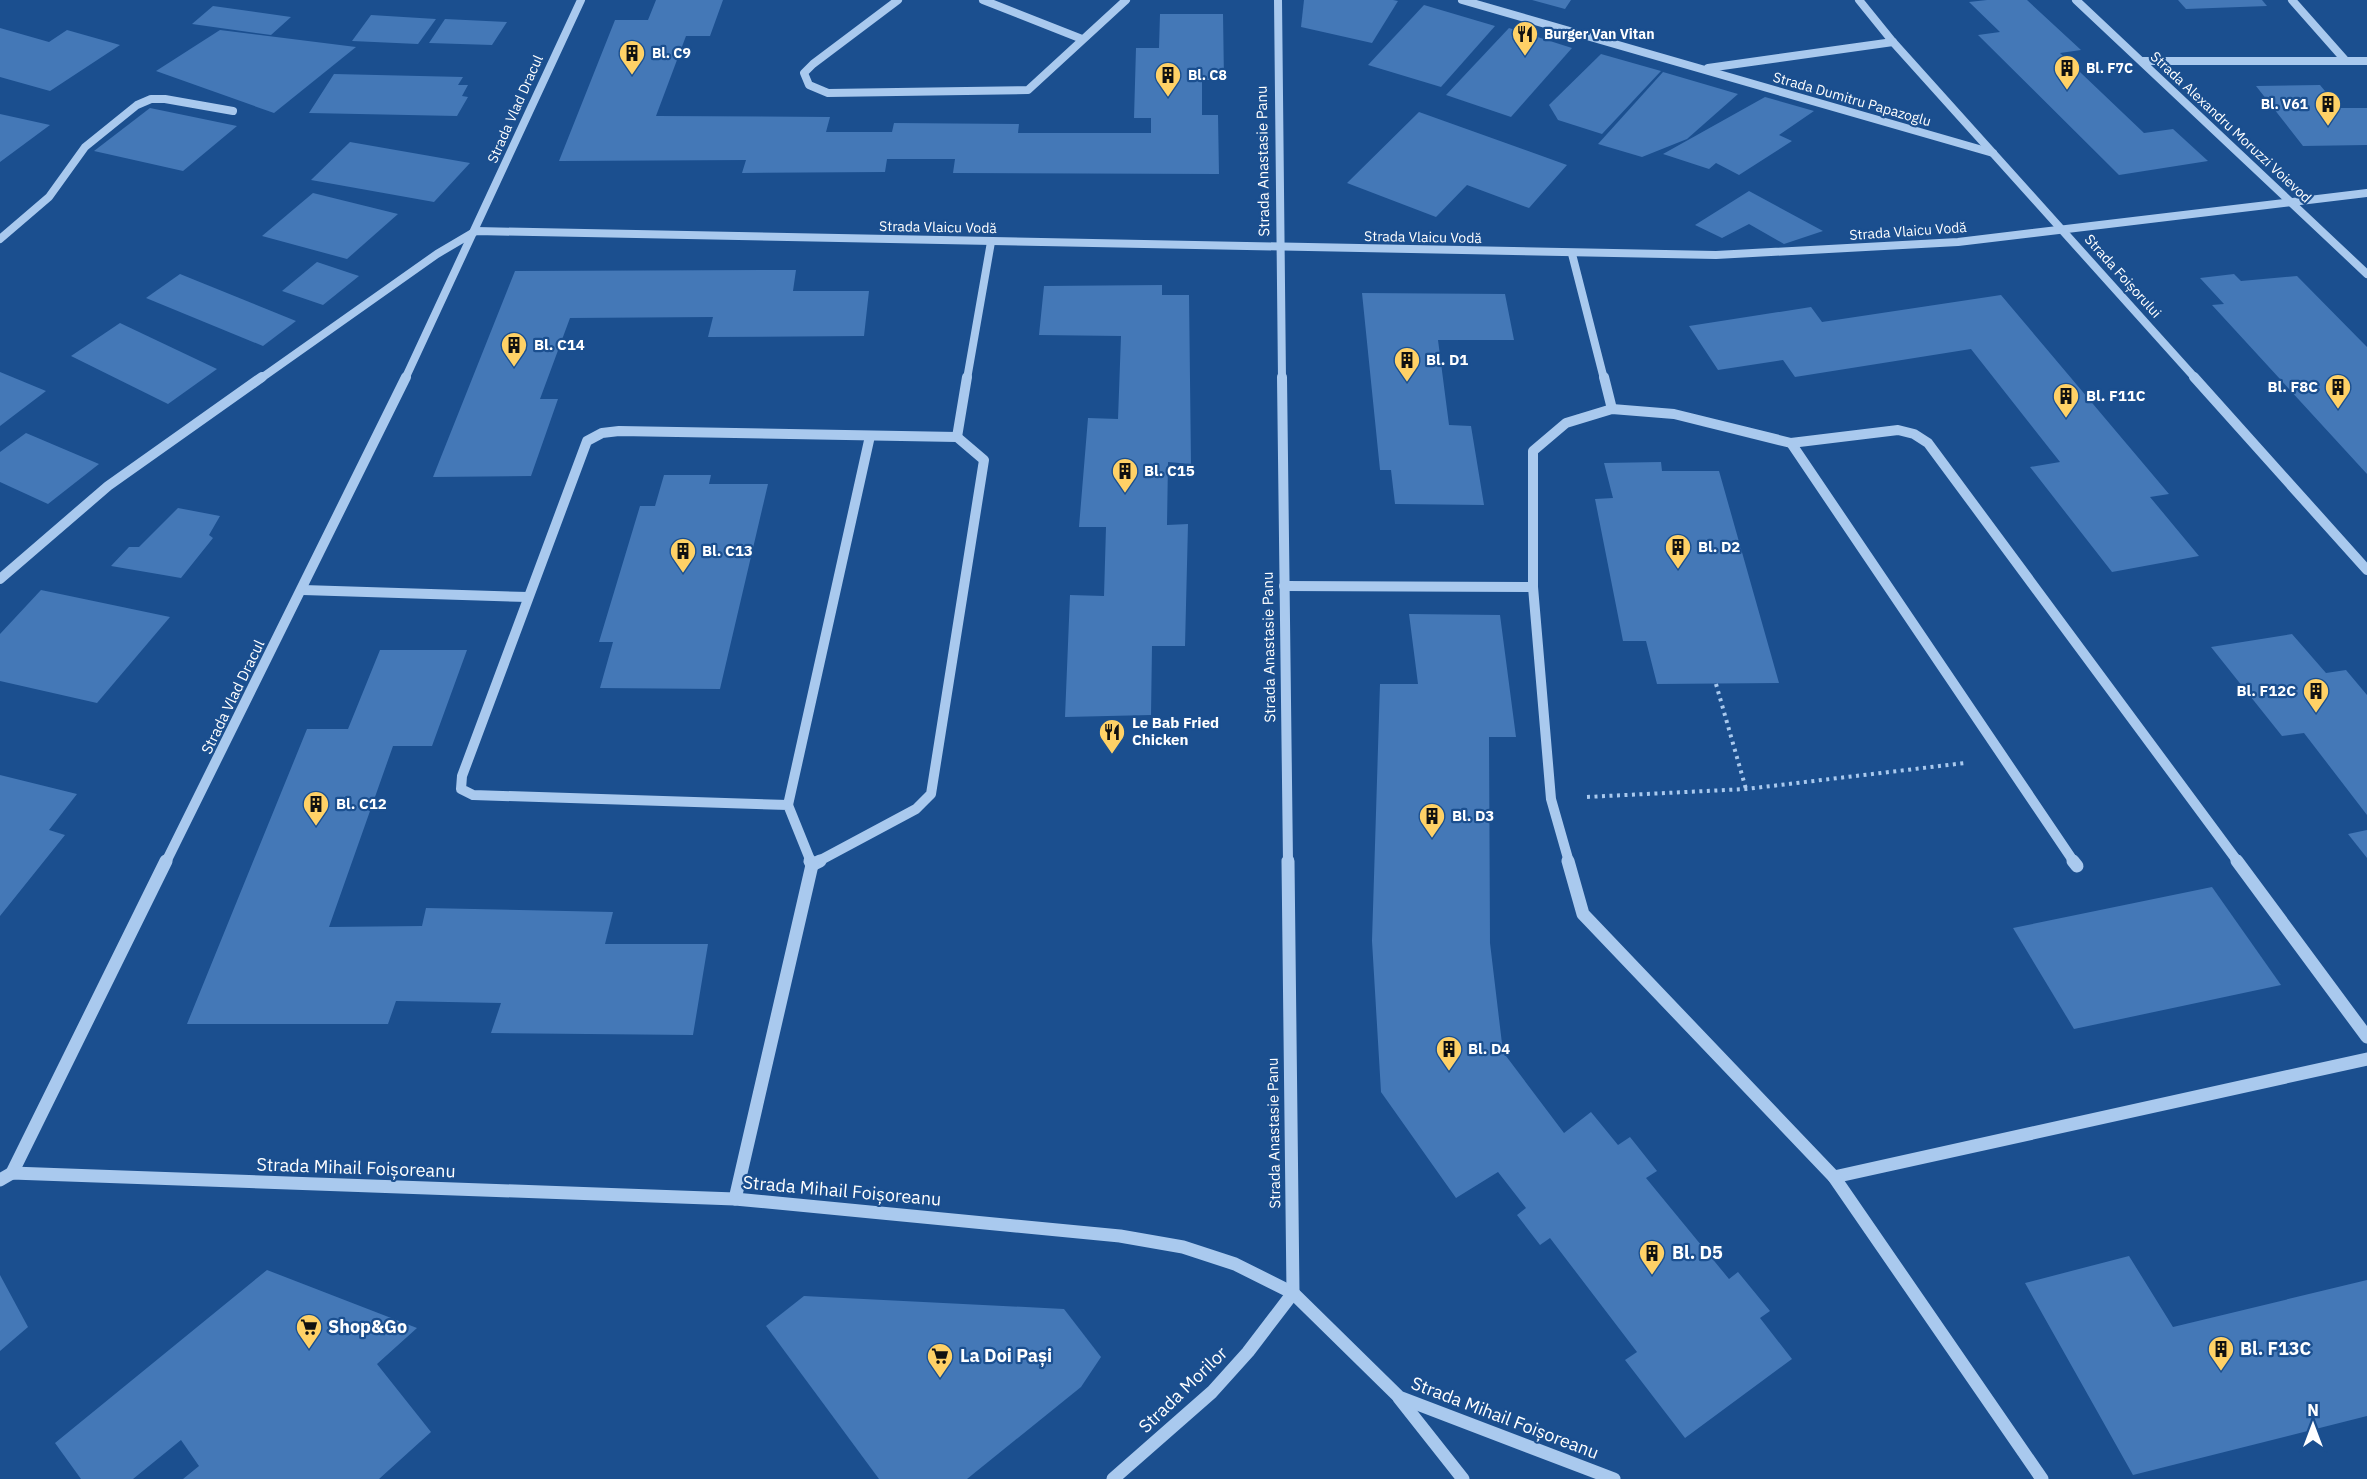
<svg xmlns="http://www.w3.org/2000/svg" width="2367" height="1479" viewBox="0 0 2367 1479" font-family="'IBM Plex Sans',sans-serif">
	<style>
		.building { fill: #4478b7 }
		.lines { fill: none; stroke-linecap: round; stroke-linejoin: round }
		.path { stroke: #a9c9ee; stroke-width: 4; stroke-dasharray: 3 4.5; stroke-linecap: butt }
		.minor-far2 { stroke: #a9c9ee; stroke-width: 8 }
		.minor-far1 { stroke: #a9c9ee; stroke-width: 10 }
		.minor { stroke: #a9c9ee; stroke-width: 13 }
		.labels { text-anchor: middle; stroke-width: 4.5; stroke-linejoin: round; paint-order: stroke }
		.far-poi-label { font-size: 14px; font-weight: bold; fill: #fff; stroke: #1b4f8f; text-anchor: start }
		.far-street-label { font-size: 14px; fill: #fff; stroke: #1b4f8f }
		.street-label { font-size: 15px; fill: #fff; stroke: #1b4f8f }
		.poi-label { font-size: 15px; font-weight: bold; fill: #fff; stroke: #1b4f8f; text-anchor: start }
		.near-street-label { font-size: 18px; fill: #fff; stroke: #1b4f8f }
		.near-poi-label { font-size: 18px; font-weight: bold; fill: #fff; stroke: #1b4f8f; text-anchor: start }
	</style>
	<rect width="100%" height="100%" fill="#1b4f8f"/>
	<!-- building -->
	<g class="building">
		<path d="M656,0H723L710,36H686L656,116L830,117L826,132H892L894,123L1019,124L1018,133H1151V118H1134L1136,48H1159L1160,14H1223L1224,80H1202V115H1218L1219,174L953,173L955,159H887L885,172L742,173L746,160L559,161L615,20H648Z"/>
		<path d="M1304,0H1393L1398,1L1372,43L1301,27Z"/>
		<path d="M1532,0H1571L1565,9Z"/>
		<path d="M1987,0H2027L2081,50L2060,53L2144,133L2173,129L2208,161L2119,175L1978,35L2000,32L1969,2Z"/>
		<path d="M2178,0H2262L2267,6L2186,9Z"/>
		<path d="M1424,5L1495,26L1441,87L1368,65Z"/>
		<path d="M213,6L291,17L271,35L192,24Z"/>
		<path d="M371,15L436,19L418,44L352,41Z"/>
		<path d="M445,19L507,22L492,45L429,43Z"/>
		<path d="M0,28L49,42L67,30L120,45L50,91L0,77Z"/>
		<path d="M1509,28L1572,48L1511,117L1446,95Z"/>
		<path d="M220,30L356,47L274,113L156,71Z"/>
		<path d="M1601,54L1661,71L1602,134L1558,120L1549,105Z"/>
		<path d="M1663,72L1738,94L1687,139L1642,157L1598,144Z"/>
		<path d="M334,74L463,77L458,85H468L462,96L468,97L457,116L309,113Z"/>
		<path d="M2320,85L2339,108H2367V145L2303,146L2256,86Z"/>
		<path d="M1765,97L1814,111L1779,135L1792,141L1739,175L1716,163L1709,169L1663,154Z"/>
		<path d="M150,108L237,126L183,171L94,151Z"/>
		<path d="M1419,112L1567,165L1529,208L1467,185L1436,217L1347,183Z"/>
		<path d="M0,114L50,125L0,162Z"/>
		<path d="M350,142L470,163L434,202L311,180Z"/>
		<path d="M1749,191L1823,231L1784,244L1749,224L1722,238L1695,225Z"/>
		<path d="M313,193L398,214L347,259L262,236Z"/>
		<path d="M317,262L359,276L323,305L282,291Z"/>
		<path d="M796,270L793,291H869L864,336L708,337L713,317L570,318L540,399H558L531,476L433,477L515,271Z"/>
		<path d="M180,274L296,321L263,346L146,298Z"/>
		<path d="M2234,274L2241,281L2297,276L2367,347V474L2212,305L2224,304L2200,278Z"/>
		<path d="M1162,285V295H1189L1191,464L1168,462L1167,525L1188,524L1185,646H1152L1151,715L1065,717L1070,595L1104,596L1106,527H1079L1088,418L1118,419L1121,336L1039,335L1044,286Z"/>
		<path d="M1362,293L1505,294L1514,340H1438L1449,425L1471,426L1484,505L1395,504L1391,470H1380Z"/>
		<path d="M2001,295L2169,494L2150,497L2199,556L2112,572L2030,467L2060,462L1971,349L1795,377L1783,360L1718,370L1689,326L1811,307L1822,322Z"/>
		<path d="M120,323L217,369L168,404L71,356Z"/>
		<path d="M0,372L46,391L0,426Z"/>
		<path d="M26,433L99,464L48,504L0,482V452Z"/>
		<path d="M1661,462L1662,471H1719L1779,683L1657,684L1646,641H1623L1595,499L1613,498L1604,463Z"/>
		<path d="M664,475H711L709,484H768L720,689L600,688L613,642H599L640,506H655Z"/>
		<path d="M178,508L220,516L209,535L213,538L181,578L111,566L129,547H139Z"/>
		<path d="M41,590L170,617L97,703L0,681V634Z"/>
		<path d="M1409,614L1500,615L1516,737H1489L1490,943L1503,1052L1564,1133L1591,1112L1618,1145L1630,1137L1657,1171L1646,1178L1729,1279L1738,1272L1770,1311L1760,1318L1792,1359L1685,1438L1625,1360L1637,1352L1550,1238L1540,1245L1517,1215L1526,1208L1498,1172L1456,1198L1381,1092L1372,941L1380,684H1418Z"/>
		<path d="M2292,634L2326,673L2346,670L2367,695V815L2304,733L2282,736L2211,647Z"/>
		<path d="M380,650H467L432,746H393L329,927L422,926L426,908L613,912L605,944H708L693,1035L491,1033L501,1003L396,1001L388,1024H187L307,729H348Z"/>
		<path d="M0,775L77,794L49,830L65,835L0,916Z"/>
		<path d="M2367,830V858L2348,834Z"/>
		<path d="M2212,887L2281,985L2074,1029L2013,928Z"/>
		<path d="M2129,1256L2173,1327L2367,1280V1416L2133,1475L2025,1283Z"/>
		<path d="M267,1270L417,1328L377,1364L431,1432L379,1479H183L199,1466L181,1440L133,1479H81L55,1443Z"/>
		<path d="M0,1275L28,1327L0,1351Z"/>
		<path d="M804,1296L1064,1309L1101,1357L1081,1387L967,1479H879L766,1326Z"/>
	</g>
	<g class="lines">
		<!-- path -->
		<g class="path">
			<path d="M1716,684L1746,789"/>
			<path d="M1587,797L1746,789L1965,763"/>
		</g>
		<!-- minor-far2 -->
		<g class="minor-far2">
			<path d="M898,0L813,64L804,73L809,85L828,93L1028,90L1126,0"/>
			<path d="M983,0L1082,39"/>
			<path d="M1278,0L1282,379"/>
			<path d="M1462,0L1993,153"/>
			<path d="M1859,0L1893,42L2196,379"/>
			<path d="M2076,0L2367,274"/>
			<path d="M2292,0L2345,60"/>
			<path d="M2142,61H2367"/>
			<path d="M1708,68L1893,42"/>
			<path d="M0,239L49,197L85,147L137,105L151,99H165L233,111"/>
			<path d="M1572,254L1604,379"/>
			<path d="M260,379L437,254L476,231L1716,255L1958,242L2367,193"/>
			<path d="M405,379L581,0"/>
			<path d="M967,379L991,242"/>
		</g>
		<!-- minor-far1 -->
		<g class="minor-far1">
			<path d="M1282,377L1288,862"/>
			<path d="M1604,377L1612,409"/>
			<path d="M2194,377L2367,570"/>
			<path d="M957,437L967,377"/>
			<path d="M1791,443L2074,862"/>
			<path d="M0,579L108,486L262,377"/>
			<path d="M1284,586L1533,587"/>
			<path d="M303,590L528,597"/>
			<path d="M788,805L870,436"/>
			<path d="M166,862L406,377"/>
			<path d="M811,862L788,805L473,795L461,789L462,776L587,441L602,433L619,431L957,437L984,460L931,794L916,809L817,862"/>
			<path d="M1569,862L1551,799L1533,587V451L1566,423L1612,409L1674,414L1791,443L1898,430L1914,434L1928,443L2238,862"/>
		</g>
		<!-- minor -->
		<g class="minor">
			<path d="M810,861L812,865"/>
			<path d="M1288,861L1293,1293"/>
			<path d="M1568,861L1583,914L1834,1177L2367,1059"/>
			<path d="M2073,861L2077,866"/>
			<path d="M2237,861L2367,1037"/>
			<path d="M812,865L820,861"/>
			<path d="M12,1173L166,861"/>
			<path d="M1834,1177L2042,1479"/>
			<path d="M0,1180L12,1173L735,1199L1120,1236L1183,1247L1235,1264L1293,1293L1399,1397L1614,1479"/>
			<path d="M735,1199L812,865"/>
			<path d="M1399,1398L1463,1479"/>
			<path d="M1113,1479L1212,1392L1248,1352L1293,1293"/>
		</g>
	</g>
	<!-- icons -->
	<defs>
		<g id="restaurant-pin" transform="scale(1.35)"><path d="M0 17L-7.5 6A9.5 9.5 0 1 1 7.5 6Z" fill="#ffd166" stroke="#1b4f8f"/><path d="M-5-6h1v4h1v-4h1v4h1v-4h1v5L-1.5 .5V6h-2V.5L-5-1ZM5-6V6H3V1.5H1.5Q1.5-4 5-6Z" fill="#111"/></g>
		<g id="building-pin" transform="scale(1.35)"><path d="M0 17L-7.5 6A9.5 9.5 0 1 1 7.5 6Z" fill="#ffd166" stroke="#1b4f8f"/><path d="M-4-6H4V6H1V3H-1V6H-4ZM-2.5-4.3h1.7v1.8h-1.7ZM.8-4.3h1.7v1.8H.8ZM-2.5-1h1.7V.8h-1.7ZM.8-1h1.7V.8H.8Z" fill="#111"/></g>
		<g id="supermarket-pin" transform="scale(1.35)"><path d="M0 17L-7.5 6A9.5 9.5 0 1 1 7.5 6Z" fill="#ffd166" stroke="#1b4f8f"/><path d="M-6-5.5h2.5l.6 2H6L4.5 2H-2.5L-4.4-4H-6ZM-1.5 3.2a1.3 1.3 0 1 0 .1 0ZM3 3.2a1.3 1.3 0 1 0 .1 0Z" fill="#111"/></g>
	</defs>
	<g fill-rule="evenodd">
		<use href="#restaurant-pin" x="1525" y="34"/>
		<use href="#building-pin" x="632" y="53"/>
		<use href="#building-pin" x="2067" y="68"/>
		<use href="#building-pin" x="1168" y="75"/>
		<use href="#building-pin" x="2328" y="104"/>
		<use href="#building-pin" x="514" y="345"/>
		<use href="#building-pin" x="1407" y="360"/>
		<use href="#building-pin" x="2338" y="387"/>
		<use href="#building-pin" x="2066" y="396"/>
		<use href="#building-pin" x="1125" y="471"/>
		<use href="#building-pin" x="1678" y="547"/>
		<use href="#building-pin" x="683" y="551"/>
		<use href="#building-pin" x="2316" y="691"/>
		<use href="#restaurant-pin" x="1112" y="732"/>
		<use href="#building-pin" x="316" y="804"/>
		<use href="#building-pin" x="1432" y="816"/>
		<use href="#building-pin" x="1449" y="1049"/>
		<use href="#building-pin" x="1652" y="1253"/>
		<use href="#supermarket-pin" x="309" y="1327"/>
		<use href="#building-pin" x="2221" y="1349"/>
		<use href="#supermarket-pin" x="940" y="1356"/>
	</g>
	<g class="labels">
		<!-- far-poi labels -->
		<g class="far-poi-label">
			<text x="1544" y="39">Burger Van Vitan</text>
			<text x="652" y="58">Bl. C9</text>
			<text x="2086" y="73">Bl. F7C</text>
			<text x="1188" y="80">Bl. C8</text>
			<text x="2308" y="109" text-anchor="end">Bl. V61</text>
		</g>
		<!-- far-street labels -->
		<g class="far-street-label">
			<text transform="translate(1852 99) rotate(16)" y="5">Strada Dumitru Papazoglu</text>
			<text transform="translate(515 109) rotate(-66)" y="5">Strada Vlad Dracul</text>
			<text transform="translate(2231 127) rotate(43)" y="5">Strada Alexandru Moruzzi Voievod</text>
			<text transform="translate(938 227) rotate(1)" y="5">Strada Vlaicu Vodă</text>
			<text transform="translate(1908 231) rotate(-4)" y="5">Strada Vlaicu Vodă</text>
			<text transform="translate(1423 237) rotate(1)" y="5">Strada Vlaicu Vodă</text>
			<text transform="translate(2123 276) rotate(48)" y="5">Strada Foișorului</text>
		</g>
		<!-- street labels -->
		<g class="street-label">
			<text transform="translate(1263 161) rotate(-91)" y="5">Strada Anastasie Panu</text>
			<text transform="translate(1269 647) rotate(-91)" y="5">Strada Anastasie Panu</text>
			<text transform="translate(233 697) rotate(-64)" y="5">Strada Vlad Dracul</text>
			<text transform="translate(1274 1133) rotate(-91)" y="5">Strada Anastasie Panu</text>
		</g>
		<!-- poi labels -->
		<g class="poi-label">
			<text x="534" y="350">Bl. C14</text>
			<text x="1426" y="365">Bl. D1</text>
			<text x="2318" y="392" text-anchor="end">Bl. F8C</text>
			<text x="2086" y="401">Bl. F11C</text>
			<text x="1144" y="476">Bl. C15</text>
			<text x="1698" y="552">Bl. D2</text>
			<text x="702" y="556">Bl. C13</text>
			<text x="2296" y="696" text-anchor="end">Bl. F12C</text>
			<text x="1132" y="728">Le Bab Fried<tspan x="1132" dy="17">Chicken</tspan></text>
			<text x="336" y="809">Bl. C12</text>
			<text x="1452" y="821">Bl. D3</text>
			<text x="1468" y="1054">Bl. D4</text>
		</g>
		<!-- near-street labels -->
		<g class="near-street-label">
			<text transform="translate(356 1168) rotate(2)" y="6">Strada Mihail Foișoreanu</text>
			<text transform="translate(842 1191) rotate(5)" y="6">Strada Mihail Foișoreanu</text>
			<text transform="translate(1183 1390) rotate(-44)" y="6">Strada Morilor</text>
			<text transform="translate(1505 1418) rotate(21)" y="6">Strada Mihail Foișoreanu</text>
		</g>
		<!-- near-poi labels -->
		<g class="near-poi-label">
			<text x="1672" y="1259">Bl. D5</text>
			<text x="328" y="1333">Shop&amp;Go</text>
			<text x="2240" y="1355">Bl. F13C</text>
			<text x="960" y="1362">La Doi Pași</text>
		</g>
	</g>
	<!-- north arrow -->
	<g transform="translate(2313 1425)" stroke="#1b4f8f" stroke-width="4.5" paint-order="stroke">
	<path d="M0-4.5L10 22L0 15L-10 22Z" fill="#ffffff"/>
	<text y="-9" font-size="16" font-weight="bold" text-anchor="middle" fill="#ffffff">N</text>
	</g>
</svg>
